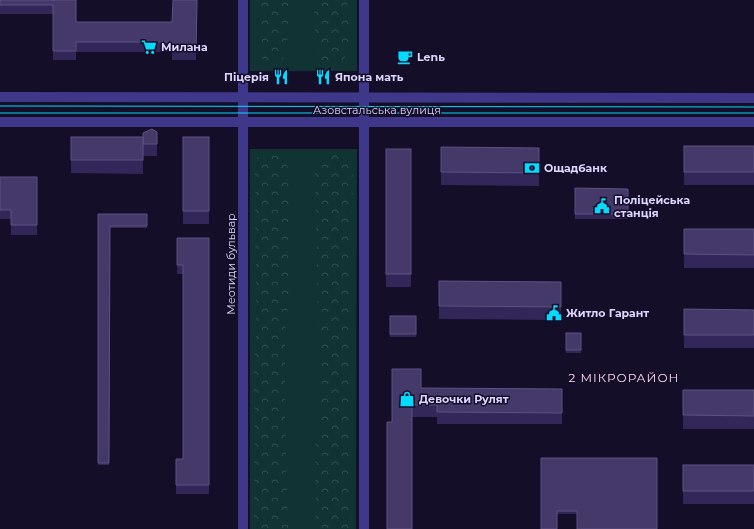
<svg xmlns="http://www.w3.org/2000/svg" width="754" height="529" viewBox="0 0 754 529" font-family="Montserrat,sans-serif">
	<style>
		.green { fill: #133 }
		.forest { fill: url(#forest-crowns) }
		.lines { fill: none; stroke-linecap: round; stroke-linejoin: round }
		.tertiary { stroke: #3e378a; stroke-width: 10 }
		.tram { stroke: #02daff; stroke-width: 1 }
		.wall { fill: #332658 }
		.building { fill: #45396a; stroke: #5d5281 }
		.labels { text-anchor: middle; stroke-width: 3; stroke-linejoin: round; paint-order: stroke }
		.poi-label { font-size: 11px; font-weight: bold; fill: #ddd6ff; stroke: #140e29; text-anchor: start }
		.street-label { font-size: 11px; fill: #ddd6ff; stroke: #140e29 }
		.neighbourhood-label { font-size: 12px; letter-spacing: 1px; fill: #ffd8ef; stroke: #140e29 }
	</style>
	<defs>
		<pattern id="forest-crowns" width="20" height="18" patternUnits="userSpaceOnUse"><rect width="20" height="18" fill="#133"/><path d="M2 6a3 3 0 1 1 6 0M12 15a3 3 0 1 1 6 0" fill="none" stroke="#335052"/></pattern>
	</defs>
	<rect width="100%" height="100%" fill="#140e29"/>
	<!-- green -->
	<g class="green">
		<rect x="250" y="0" width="107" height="71"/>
		<path d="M250,149H357L356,529H250Z"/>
	</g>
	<!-- forest -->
	<g class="forest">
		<path d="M258,0H288C289,10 288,54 282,60C280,62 276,63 273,63C267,64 263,60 260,56Z"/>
		<path d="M314,0H347C348,19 354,44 343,62L326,65L320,63L318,59V42L314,23Z"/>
		<path d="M332,153L344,156L352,168L353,179L349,306L352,367L350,421L352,529H316L315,449L319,423V370L315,169C318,159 322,155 332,153Z"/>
		<path d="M263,156H276L285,159L288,168L290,182L288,245L289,299L285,330V416L288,529H254L255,413L253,379L256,331L255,166L256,158Z"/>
	</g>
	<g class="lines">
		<!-- tertiary -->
		<g class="tertiary">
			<path d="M0,97L754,98"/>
			<path d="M0,122H754"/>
			<path d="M243,529V0"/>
			<path d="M364,529V0"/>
		</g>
		<!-- tram -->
		<g class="tram">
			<path d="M0,106L754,107"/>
			<path d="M0,113H754"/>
		</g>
	</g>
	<!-- wall -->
	<g class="wall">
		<path d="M0,0H76V22H172L197,0L196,60H172V52H76V60H53V14H0Z"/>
		<path d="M157,132V156H143V133Z"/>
		<path d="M71,137H143V174L71,173Z"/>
		<rect x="183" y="137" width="26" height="87"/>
		<rect x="684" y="146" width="70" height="39"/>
		<path d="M441,147L539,148V186L441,185Z"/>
		<rect x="386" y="149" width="25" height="138"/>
		<path d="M0,177H37V235H11V219H0Z"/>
		<path d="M575,188L628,189V219H575Z"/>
		<path d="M98,214H147V228H110L109,465H98Z"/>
		<rect x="684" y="229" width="70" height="39"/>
		<path d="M177,238H209V494H176V459H183V274H177Z"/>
		<path d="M439,281L561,282V320L439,319Z"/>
		<path d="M684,309L754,310V348H684Z"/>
		<rect x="390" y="316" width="26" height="21"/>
		<rect x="566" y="333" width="15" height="20"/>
		<path d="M421,388L562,389V424H437V417H412L392,422Z"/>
		<rect x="683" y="390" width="71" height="39"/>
		<path d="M541,458H657L577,514H557Z"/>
		<rect x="683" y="465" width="71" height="39"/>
	</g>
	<!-- building -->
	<g class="building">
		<path d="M0,0H76V22H172L173,0H197L196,51H172V42H76V51H53V5H0Z"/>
		<path d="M152,129L157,132V144H143V133Z"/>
		<rect x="71" y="137" width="72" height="23"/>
		<rect x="183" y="137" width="26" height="74"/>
		<rect x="684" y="146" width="70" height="26"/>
		<path d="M441,147L539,148V173L441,172Z"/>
		<rect x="386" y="149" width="25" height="125"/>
		<path d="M0,177H37V225H11V210H0Z"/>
		<path d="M575,188L628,189V214H575Z"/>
		<path d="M98,214H147V226H110L109,463H98Z"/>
		<path d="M684,229H754V255L684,254Z"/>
		<path d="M177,238H209V485H176V459H183V265H177Z"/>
		<path d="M439,281L561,282V307L439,306Z"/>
		<path d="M684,309L754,310V335H684Z"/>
		<rect x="390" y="316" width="26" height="18"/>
		<rect x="566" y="333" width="15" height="17"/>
		<path d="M392,369H421V388L562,389V413L437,412V405H412V529H387V422H392Z"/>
		<path d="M683,390H754V416L683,415Z"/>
		<path d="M541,458H657V529H577V511H557V529H541Z"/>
		<rect x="683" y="465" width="71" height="26"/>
	</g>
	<!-- icons -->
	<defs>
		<g id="supermarket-bare" transform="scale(1.2)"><path d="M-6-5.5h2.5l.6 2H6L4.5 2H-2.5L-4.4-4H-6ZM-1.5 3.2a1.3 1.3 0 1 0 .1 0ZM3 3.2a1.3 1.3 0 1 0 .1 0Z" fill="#02daff" stroke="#140e29" stroke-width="2.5" paint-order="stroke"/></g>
		<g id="cafe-bare" transform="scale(1.2)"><path d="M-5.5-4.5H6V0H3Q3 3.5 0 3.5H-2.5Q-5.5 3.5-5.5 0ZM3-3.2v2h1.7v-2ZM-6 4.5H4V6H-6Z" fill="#02daff" stroke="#140e29" stroke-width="2.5" paint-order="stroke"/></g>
		<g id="restaurant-bare" transform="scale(1.2)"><path d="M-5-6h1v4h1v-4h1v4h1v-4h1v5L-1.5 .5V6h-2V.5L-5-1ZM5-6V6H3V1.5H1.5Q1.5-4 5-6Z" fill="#02daff" stroke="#140e29" stroke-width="2.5" paint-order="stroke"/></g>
		<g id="bank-bare" transform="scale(1.2)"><path d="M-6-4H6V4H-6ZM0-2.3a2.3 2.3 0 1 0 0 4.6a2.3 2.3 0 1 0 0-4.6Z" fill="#02daff" stroke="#140e29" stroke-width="2.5" paint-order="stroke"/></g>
		<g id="civic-bare" transform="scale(1.2)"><path d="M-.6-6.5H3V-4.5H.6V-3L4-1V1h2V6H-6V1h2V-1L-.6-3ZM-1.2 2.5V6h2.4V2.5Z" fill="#02daff" stroke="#140e29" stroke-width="2.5" paint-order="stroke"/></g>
		<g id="shop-bare" transform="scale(1.2)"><path d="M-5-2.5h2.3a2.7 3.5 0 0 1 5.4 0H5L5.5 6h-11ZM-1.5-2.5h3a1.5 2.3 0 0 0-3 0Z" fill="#02daff" stroke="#140e29" stroke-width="2.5" paint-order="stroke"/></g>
	</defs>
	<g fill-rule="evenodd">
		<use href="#supermarket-bare" x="149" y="47"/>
		<use href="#cafe-bare" x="405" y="57"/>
		<use href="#restaurant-bare" x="281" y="77"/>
		<use href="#restaurant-bare" x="323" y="77"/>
		<use href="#bank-bare" x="532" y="168"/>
		<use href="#civic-bare" x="602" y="206"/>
		<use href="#civic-bare" x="554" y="313"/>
		<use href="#shop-bare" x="407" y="399"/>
	</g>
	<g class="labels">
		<!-- poi labels -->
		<g class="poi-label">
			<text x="161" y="51">Милана</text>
			<text x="417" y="61">Lenь</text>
			<text x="269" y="81" text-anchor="end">Піцерія</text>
			<text x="335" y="81">Япона мать</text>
			<text x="544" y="172">Ощадбанк</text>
			<text x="614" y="204">Поліцейська<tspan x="614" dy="13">станція</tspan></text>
			<text x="566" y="317">Житло Гарант</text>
			<text x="419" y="403">Девочки Рулят</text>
		</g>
		<!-- street labels -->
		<g class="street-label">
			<text x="377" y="114">Азовстальська вулиця</text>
			<text transform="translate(231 264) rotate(-90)" y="4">Меотиди бульвар</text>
		</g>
		<!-- neighbourhood labels -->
		<g class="neighbourhood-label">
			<text x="624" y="382">2 МІКРОРАЙОН</text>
		</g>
	</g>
</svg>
